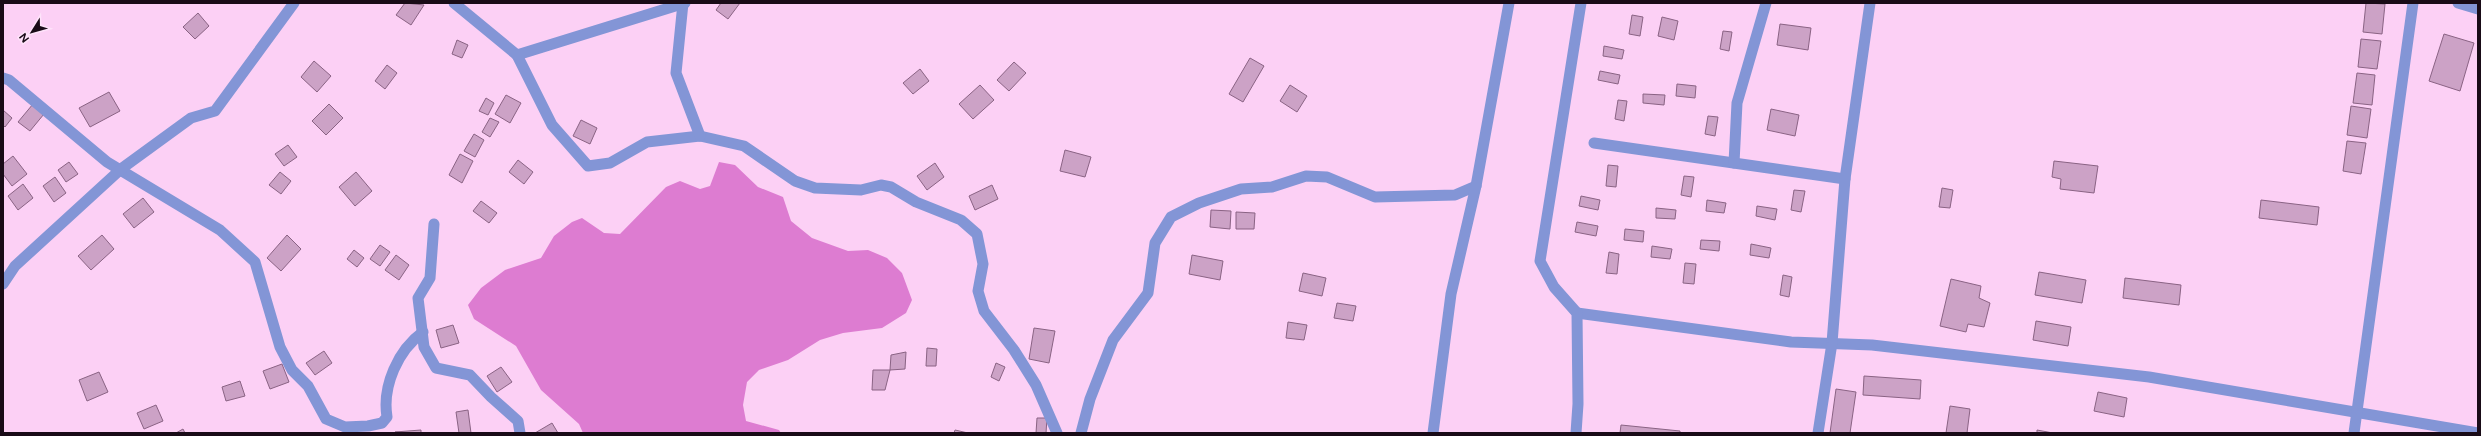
<svg xmlns="http://www.w3.org/2000/svg" width="2481" height="436" viewBox="0 0 2481 436" font-family="Figtree,sans-serif">
	<style>
		.water { fill: #dd7cd1 }
		.building { fill: #cca2c6; stroke: #8a6384 }
		.lines { fill: none; stroke-linecap: round; stroke-linejoin: round }
		.minor { stroke: #8395d6; stroke-width: 11 }
	</style>
	<rect width="100%" height="100%" fill="#fcd0f5"/>
	<!-- water -->
	<path class="water" d="M719,162L735,165L758,187L783,197L791,221L812,238L848,251L868,250L887,258L902,273L912,300L906,313L882,328L843,333L820,340L788,360L759,370L747,382L743,405L746,421L779,430L781,433H583L579,424L541,390L516,346L474,319L468,305L481,288L505,270L541,258L554,236L572,222L582,218L604,233L620,234L666,187L680,181L700,189L710,186Z"/>
	<!-- building -->
	<g class="building">
		<path d="M405,3L424,5L411,25L396,15Z"/>
		<path d="M721,3H740L728,19L716,10Z"/>
		<path d="M2366,3L2385,4L2382,34L2363,32Z"/>
		<path d="M198,13L209,26L195,39L183,27Z"/>
		<path d="M1632,15L1643,17L1640,36L1629,34Z"/>
		<path d="M1662,17L1678,21L1674,40L1658,36Z"/>
		<path d="M1780,24L1811,28L1808,50L1777,45Z"/>
		<path d="M1723,31L1732,32L1729,51L1720,49Z"/>
		<path d="M2444,34L2474,43L2460,91L2429,81Z"/>
		<path d="M2361,39L2381,41L2377,69L2358,67Z"/>
		<path d="M457,40L468,45L462,58L452,54Z"/>
		<path d="M1604,46L1624,50L1622,59L1603,56Z"/>
		<path d="M1250,58L1264,66L1243,102L1229,94Z"/>
		<path d="M314,61L331,76L317,92L301,77Z"/>
		<path d="M1014,62L1026,73L1009,91L997,80Z"/>
		<path d="M387,65L397,73L385,89L375,81Z"/>
		<path d="M920,69L929,81L913,94L903,83Z"/>
		<path d="M1600,71L1620,75L1618,84L1598,80Z"/>
		<path d="M2357,73L2375,75L2372,105L2353,103Z"/>
		<path d="M1677,84L1696,86L1695,98L1676,96Z"/>
		<path d="M980,85L994,100L973,119L959,104Z"/>
		<path d="M1290,85L1307,96L1297,112L1280,101Z"/>
		<path d="M109,92L120,111L90,127L79,108Z"/>
		<path d="M1643,94L1665,95L1664,105L1643,103Z"/>
		<path d="M506,95L521,103L510,123L495,114Z"/>
		<path d="M486,98L494,103L488,115L479,111Z"/>
		<path d="M1618,100L1627,101L1624,121L1615,119Z"/>
		<path d="M33,104L44,114L30,131L18,122Z"/>
		<path d="M329,104L343,118L326,135L312,121Z"/>
		<path d="M2351,106L2371,109L2367,138L2347,135Z"/>
		<path d="M1771,109L1799,115L1795,136L1767,130Z"/>
		<path d="M3,110L12,118L5,127L3,125Z"/>
		<path d="M1708,116L1718,117L1715,136L1705,134Z"/>
		<path d="M490,118L499,122L490,137L482,132Z"/>
		<path d="M581,120L597,128L590,144L573,136Z"/>
		<path d="M474,134L484,140L475,157L464,151Z"/>
		<path d="M2347,141L2366,143L2361,174L2343,171Z"/>
		<path d="M288,145L297,157L284,166L275,154Z"/>
		<path d="M1065,150L1091,157L1085,177L1060,171Z"/>
		<path d="M460,154L473,161L462,183L449,175Z"/>
		<path d="M13,156L27,174L12,186L3,174V164Z"/>
		<path d="M518,160L533,172L524,184L509,172Z"/>
		<path d="M2054,161L2098,166L2094,193L2060,189L2061,179L2052,177Z"/>
		<path d="M69,162L78,174L66,182L58,170Z"/>
		<path d="M935,163L944,177L927,190L917,176Z"/>
		<path d="M1608,165L1618,166L1616,187L1606,186Z"/>
		<path d="M280,172L291,181L281,194L269,185Z"/>
		<path d="M356,172L372,191L355,206L339,187Z"/>
		<path d="M1684,176L1694,177L1691,197L1681,195Z"/>
		<path d="M55,177L66,193L54,202L43,186Z"/>
		<path d="M23,184L33,198L18,210L8,196Z"/>
		<path d="M992,185L998,199L975,210L969,196Z"/>
		<path d="M1942,188L1953,190L1950,208L1939,207Z"/>
		<path d="M1794,190L1805,191L1801,212L1791,210Z"/>
		<path d="M1581,196L1600,200L1598,210L1579,206Z"/>
		<path d="M143,198L154,212L134,228L123,214Z"/>
		<path d="M1707,200L1726,203L1724,213L1706,211Z"/>
		<path d="M2261,200L2319,207L2317,225L2259,218Z"/>
		<path d="M481,201L497,213L489,223L473,211Z"/>
		<path d="M1757,206L1777,209L1775,220L1756,216Z"/>
		<path d="M1656,208L1676,210L1675,219L1656,218Z"/>
		<path d="M1211,210L1231,211L1230,229L1210,227Z"/>
		<path d="M1236,212L1255,213L1254,229H1236Z"/>
		<path d="M1577,222L1598,226L1596,236L1575,232Z"/>
		<path d="M1625,229L1644,231L1643,242L1624,240Z"/>
		<path d="M102,235L114,249L91,270L78,256Z"/>
		<path d="M287,235L301,249L281,271L267,258Z"/>
		<path d="M1701,240L1720,241L1719,251L1700,249Z"/>
		<path d="M1751,244L1771,248L1769,258L1750,255Z"/>
		<path d="M380,245L390,252L380,266L370,259Z"/>
		<path d="M1652,246L1672,249L1670,259L1651,257Z"/>
		<path d="M354,250L364,258L357,267L347,259Z"/>
		<path d="M1609,252L1619,254L1617,274L1606,273Z"/>
		<path d="M396,255L409,265L399,280L385,270Z"/>
		<path d="M1192,255L1223,261L1220,280L1189,274Z"/>
		<path d="M1685,263L1696,264L1694,284L1683,283Z"/>
		<path d="M2039,272L2086,280L2082,303L2035,295Z"/>
		<path d="M1303,273L1326,278L1322,296L1299,291Z"/>
		<path d="M1783,275L1792,277L1789,297L1780,295Z"/>
		<path d="M2125,278L2181,285L2179,305L2123,298Z"/>
		<path d="M1951,279L1981,286L1979,298L1990,303L1984,327L1968,324L1966,332L1940,326Z"/>
		<path d="M1337,303L1356,306L1353,321L1334,318Z"/>
		<path d="M2036,321L2071,327L2068,346L2033,340Z"/>
		<path d="M1288,322L1307,325L1304,340L1286,338Z"/>
		<path d="M453,325L459,343L441,348L436,330Z"/>
		<path d="M1034,328L1055,331L1049,363L1029,359Z"/>
		<path d="M927,348L937,349L936,366H926Z"/>
		<path d="M324,351L332,363L315,375L306,363Z"/>
		<path d="M906,352L905,369L890,370L891,355Z"/>
		<path d="M996,363L1005,367L999,381L991,377Z"/>
		<path d="M282,364L289,382L270,389L263,371Z"/>
		<path d="M501,367L512,382L497,392L487,376Z"/>
		<path d="M873,370H890L885,390H872Z"/>
		<path d="M99,372L108,392L87,401L79,380Z"/>
		<path d="M1864,376L1921,380L1920,399L1863,395Z"/>
		<path d="M240,381L245,396L226,401L222,387Z"/>
		<path d="M1836,389L1856,392L1850,433H1830Z"/>
		<path d="M2098,392L2127,398L2124,417L2094,411Z"/>
		<path d="M156,405L163,421L144,429L137,413Z"/>
		<path d="M1950,406L1970,409L1967,433H1946Z"/>
		<path d="M468,410L471,433H459L456,412Z"/>
		<path d="M1037,418H1047L1046,433H1036Z"/>
		<path d="M552,423L558,433H535Z"/>
		<path d="M1621,425L1680,431V433H1620Z"/>
		<path d="M183,429L185,433H176Z"/>
		<path d="M421,430V433L395,432Z"/>
		<path d="M955,430L968,433H954Z"/>
		<path d="M2037,430L2053,433H2037Z"/>
	</g>
	<g class="lines">
		<!-- minor -->
		<g class="minor">
			<path d="M454,3L517,55L552,125L588,166L610,163L647,142L700,136L744,146L795,181L815,188L861,190L881,185L891,187L916,202L961,220L977,234L983,264L978,291L984,311L1014,350L1036,385L1057,433"/>
			<path d="M683,3L676,73L700,136"/>
			<path d="M2458,3L2478,9"/>
			<path d="M517,55L685,3"/>
			<path d="M3,78L9,80L107,162L220,230L255,262L280,347L292,370L308,386L326,419L345,427L368,426L382,423L387,417C382,386 398,350 423,332"/>
			<path d="M1594,143L1845,179"/>
			<path d="M1734,163L1737,103L1766,3"/>
			<path d="M434,224L430,278L418,298L424,347L436,368L470,375L491,397L518,421L520,433"/>
			<path d="M3,284L15,266L121,169L191,118L215,111L294,3"/>
			<path d="M1577,313L1791,342L1872,345L2149,377L2478,433"/>
			<path d="M1081,433L1090,399L1113,340L1148,293L1155,243L1171,217L1199,203L1241,189L1272,187L1306,176L1327,177L1375,197L1455,195L1476,186"/>
			<path d="M1433,433L1451,294L1476,186L1509,3"/>
			<path d="M1576,433L1578,404L1577,313L1554,287L1540,261L1581,3"/>
			<path d="M1818,433L1832,343L1845,179L1870,3"/>
			<path d="M2354,433L2413,3"/>
		</g>
	</g>
	<!-- border -->
	<rect width="2481" height="436" fill="none" stroke="#190b17" stroke-width="8"/>
	<!-- north arrow -->
	<g transform="translate(32 32) rotate(233)" stroke="#fee3fa" stroke-width="3" paint-order="stroke">
	<path d="M0-3L7 15L0 10L-7 15Z" fill="#190b17"/>
	<text y="-6" font-size="11" font-weight="bold" text-anchor="middle" fill="#190b17">N</text>
	</g>
</svg>
